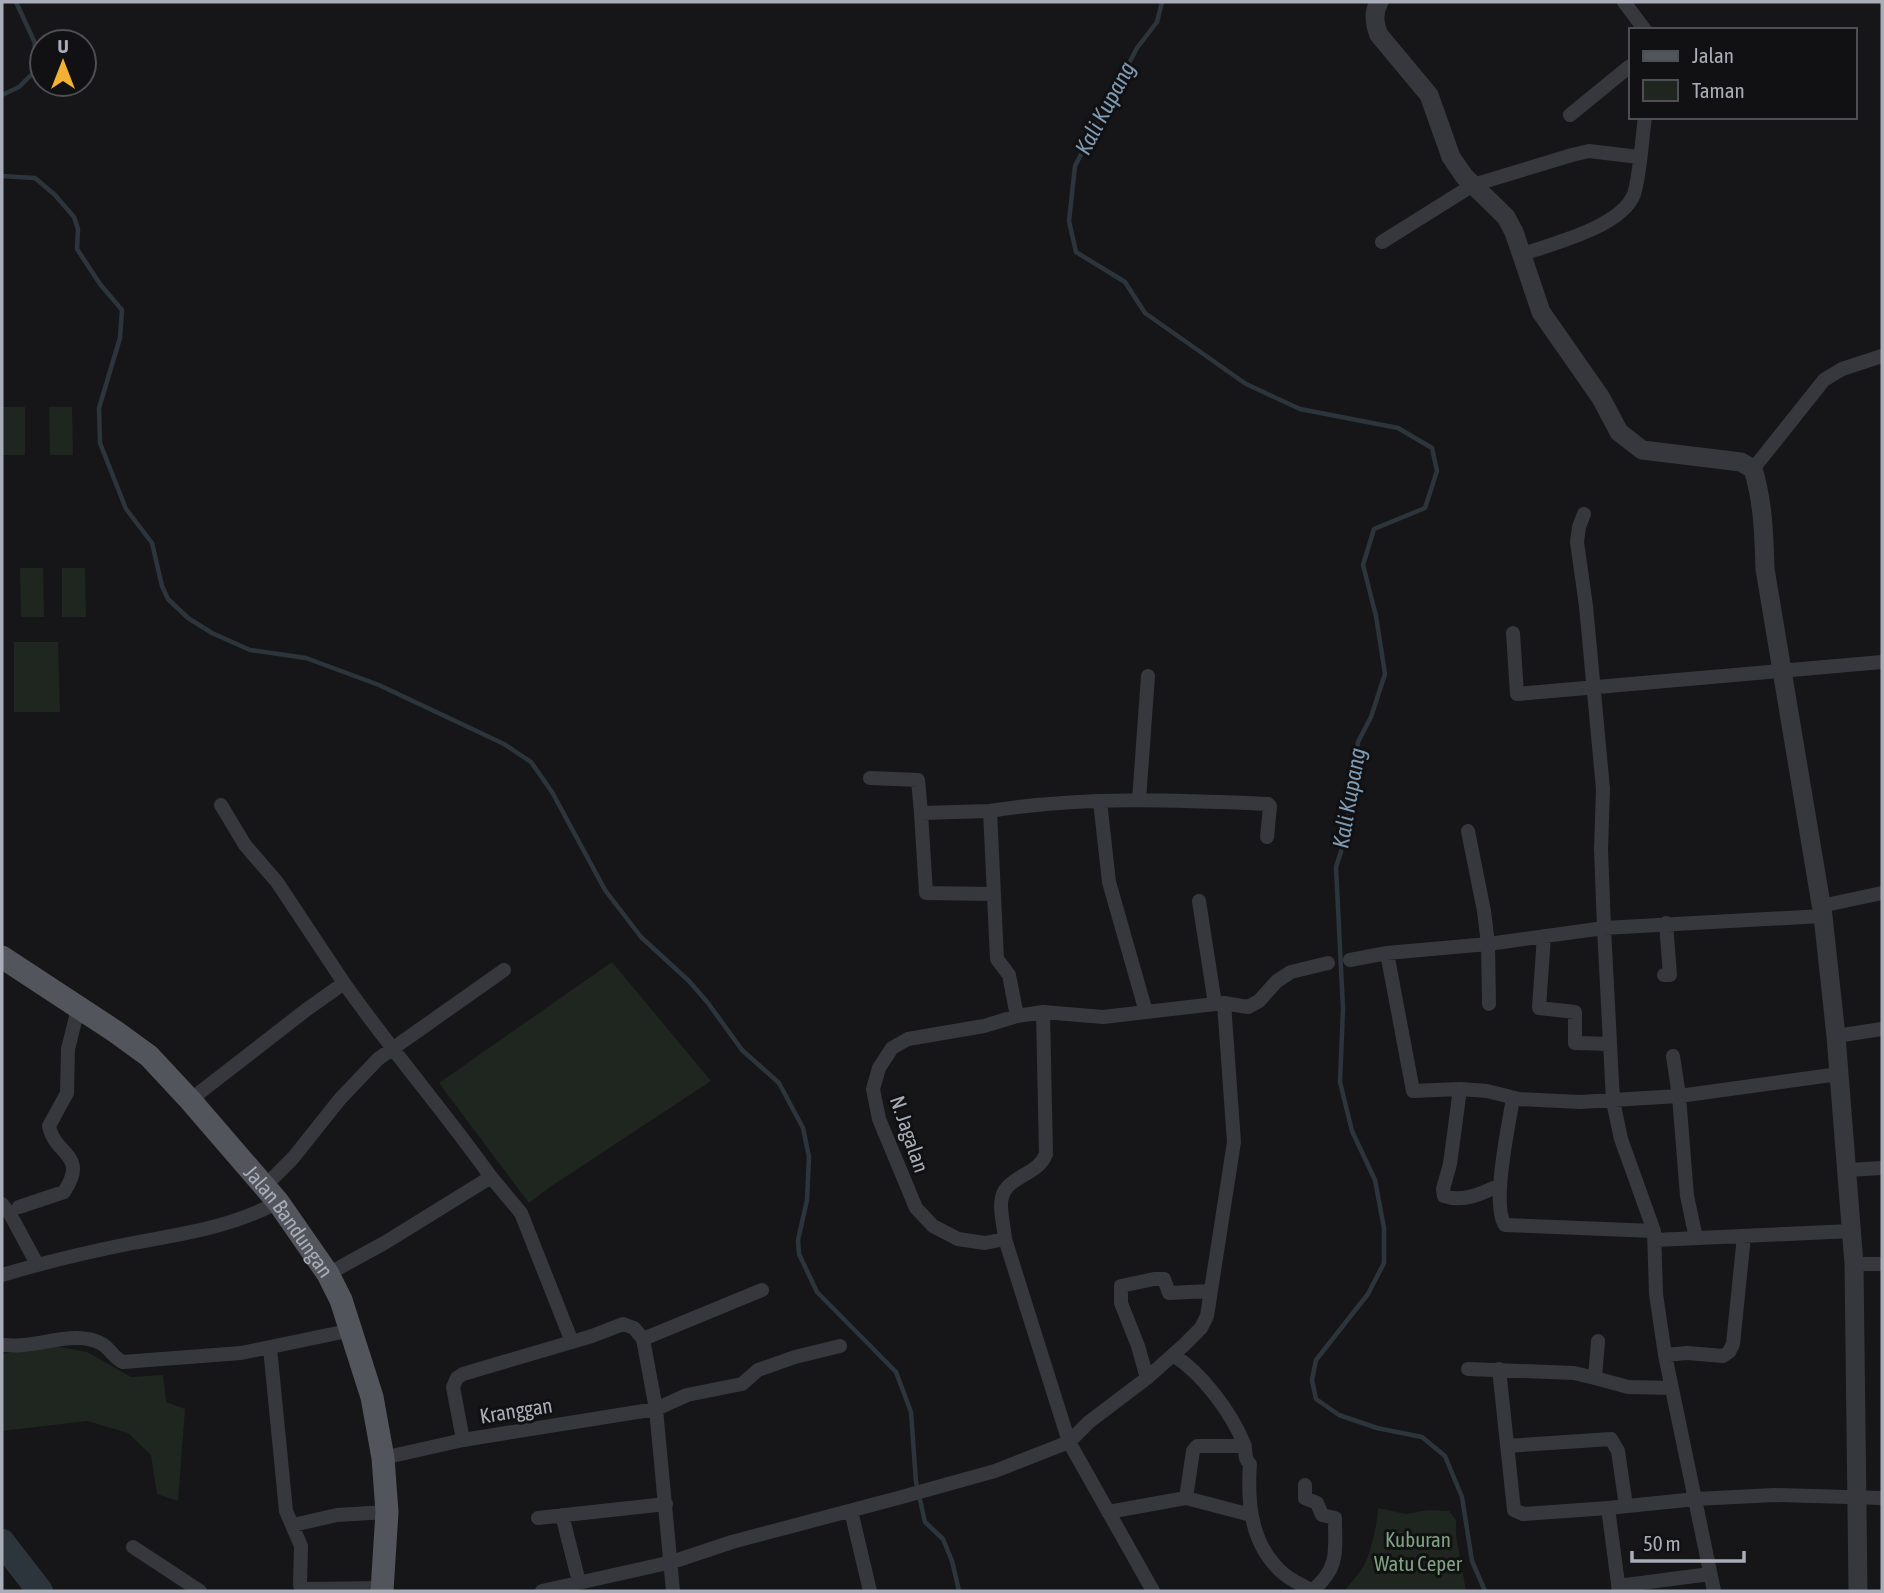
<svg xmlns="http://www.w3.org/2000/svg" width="1884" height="1593" viewBox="0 0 1884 1593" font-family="'Asap Condensed',sans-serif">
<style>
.green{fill:#1e261f}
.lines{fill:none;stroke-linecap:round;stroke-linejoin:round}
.stream{stroke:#2c353c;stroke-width:4.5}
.river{stroke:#2c353c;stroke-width:26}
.minor{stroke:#37383d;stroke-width:14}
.tertiary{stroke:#37383d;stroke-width:19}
.primary{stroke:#53555c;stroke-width:23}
.labels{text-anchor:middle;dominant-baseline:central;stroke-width:6;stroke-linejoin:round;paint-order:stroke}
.street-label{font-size:21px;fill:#a8adb8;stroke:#111113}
.park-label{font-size:21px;fill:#7fa381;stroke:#111113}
.water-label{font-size:23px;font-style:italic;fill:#7f9bb3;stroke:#111113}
</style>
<rect width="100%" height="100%" fill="#161618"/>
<path class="green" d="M 2,407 L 25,407 L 25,455 L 2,455 Z
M 49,407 L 72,407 L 73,455 L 50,455 Z
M 20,568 L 43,568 L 44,617 L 21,617 Z
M 62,568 L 85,568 L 86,617 L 62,617 Z
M 14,642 L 58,642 L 60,712 L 14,712 Z
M 612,962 L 711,1081 L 550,1187 L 529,1203 L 439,1083 Z
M 55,1346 L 87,1352 L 131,1377 L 163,1375 L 166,1402 L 185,1409 L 178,1501 L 157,1494 L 151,1455 L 128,1433 L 87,1421 L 2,1431 L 2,1354 Z
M 1378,1508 L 1406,1514 L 1428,1510 L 1449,1511 L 1456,1520 L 1456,1535 L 1466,1591 L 1345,1591 C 1350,1582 1357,1577 1362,1569 C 1370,1557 1378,1522 1378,1508 Z"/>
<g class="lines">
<path class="stream" d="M 1162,2 L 1157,22 L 1137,48 L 1075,166 L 1069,221 L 1076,252 L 1125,282 L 1145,313 L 1246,384 L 1300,409 L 1398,428 L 1432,448 L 1437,471 L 1425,508 L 1374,529 L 1363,565 L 1376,616 L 1385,674 L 1371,717 L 1358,742 L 1345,839 L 1336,867 L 1343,1009 L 1340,1082 L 1352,1131 L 1375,1180 L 1384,1228 L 1384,1263 L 1368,1294 L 1316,1360 L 1312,1380 L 1316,1399 L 1339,1415 L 1377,1428 L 1422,1437 L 1445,1456 L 1462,1497 L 1472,1561 L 1485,1591
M 2,95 L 19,87 L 33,73 L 35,43 L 16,2
M 2,176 L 35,178 L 55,195 L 74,217 L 78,229 L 77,249 L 100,284 L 122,310 L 120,338 L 99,408 L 100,443 L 126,509 L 152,543 L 162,586 L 168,599 L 188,618 L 212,633 L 250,650 L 306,658 L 379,685 L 504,744 L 531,762 L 552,792 L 605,890 L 641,937 L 689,981 L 708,1003 L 742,1050 L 779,1083 L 803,1128 L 809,1157 L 807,1200 L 798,1240 L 799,1254 L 817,1292 L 896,1372 L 911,1412 L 916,1482 L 925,1522 L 943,1539 L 952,1561 L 959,1591"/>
<path class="river" d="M 2,1542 L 40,1591"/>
<path class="minor" d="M 1624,2 L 1645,30
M 1570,115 L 1630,66
M 1382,242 L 1473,185 L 1572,155 L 1589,151 L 1639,157
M 1520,255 C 1551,244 1622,227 1634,194 C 1640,176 1642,138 1645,117
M 1753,469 L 1824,380 L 1842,369 L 1882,356
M 1584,514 L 1579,527 L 1577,542 L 1586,606 L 1603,789 L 1601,849 L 1604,928 L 1613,1101 L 1621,1139 L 1654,1231 L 1656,1294 L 1665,1355 L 1714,1591
M 1513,633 L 1517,694 L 1882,662
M 870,778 L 918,780 L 921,813
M 1139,800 L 1148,676
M 1100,801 L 1109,882 L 1146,1012
M 221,805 L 245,845 L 277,882 L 344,983
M 990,811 L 921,813 L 926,893 L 993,894
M 1468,831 L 1484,911 L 1488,944 L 1489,1004
M 1199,901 L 1215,1004
M 1821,906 L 1882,893
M 1544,936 L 1539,1008 L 1575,1012 L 1575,1043 L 1610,1044
M 1387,953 L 1413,1091 L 1460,1089 L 1487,1091 L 1519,1099 L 1580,1102 L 1679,1096 L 1839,1074
M 1350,960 L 1387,953 L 1488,944 L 1604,928 L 1823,916
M 1664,975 L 1670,975 L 1666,923
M 1043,1012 L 1046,1154 C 1037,1178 1001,1175 1001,1205 C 1001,1216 1004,1228 1005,1239 L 1069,1442 L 1153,1591
M 1017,1016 L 1009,975 L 997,959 L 990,811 C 1082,796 1175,800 1268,804 L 1270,806 L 1267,837
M 1836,1036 L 1882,1029
M 1673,1056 L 1679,1096 L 1687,1196 L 1696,1238
M 1460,1089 L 1450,1164 L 1443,1189 L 1444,1196 C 1463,1203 1483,1193 1500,1185
M 1513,1098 C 1509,1124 1491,1205 1505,1225 L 1654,1231
M 190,1100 L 306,1010 L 344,983 C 391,1050 444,1111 491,1177 L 386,1242 L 328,1274
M 1848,1170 L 1882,1168
M 491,1177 L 521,1213 L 572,1342
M 264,1187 L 293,1158 L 340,1099 L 378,1059 L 504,970
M 2,1204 L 10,1214 L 37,1264
M 19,1207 L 64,1192 C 89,1154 55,1156 49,1126 L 67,1093 L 68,1049 L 78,1009
M 1005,1239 L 985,1243 L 958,1239 L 933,1226 L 916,1208 L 879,1119 L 873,1089 L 879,1068 L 892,1048 L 908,1039 L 984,1026 L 1017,1016 L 1043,1012 L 1103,1017 L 1224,1003 L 1248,1007 L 1259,1001 L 1277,981 L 1291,972 L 1328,963
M 1655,1240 L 1852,1231
M 1854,1264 L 1882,1264
M 2,1275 C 45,1262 88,1252 133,1243 C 183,1234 232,1227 278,1202
M 2,1345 C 9,1345 17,1346 24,1345 C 48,1343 80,1331 102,1344 C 110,1348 113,1358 123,1362 L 241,1353 L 352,1330
M 270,1348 L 286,1511 L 301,1546 L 300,1585 L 303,1589 L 382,1588
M 1173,1355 C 1202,1373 1231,1412 1244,1444 C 1247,1452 1243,1458 1250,1464 C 1247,1504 1251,1546 1284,1574 C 1292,1581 1303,1585 1312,1591
M 1665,1355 L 1687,1353 L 1723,1356 L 1729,1352 L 1733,1344 L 1744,1236
M 1468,1369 L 1574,1373 L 1595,1378 L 1598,1341
M 1499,1369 L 1514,1510 L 1523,1514 L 1608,1508
M 1147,1378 L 1138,1346 L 1121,1303 L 1121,1286 L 1154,1279 L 1164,1279 L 1169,1293 L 1210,1291
M 1595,1378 L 1628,1387 L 1672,1388
M 463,1440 L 453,1387 L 457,1378 L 463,1374 L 592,1336 L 623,1324 L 634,1328 L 643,1339
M 1507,1446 L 1611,1439 L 1618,1451 L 1626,1506
M 383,1458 L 463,1440 L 656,1409 L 687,1395 L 742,1384 L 758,1370 L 795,1357 L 840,1346
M 1305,1485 L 1305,1498 L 1317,1503 L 1322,1515 L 1335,1518 C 1335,1552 1340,1567 1312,1591
M 1186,1498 L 1193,1451 L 1197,1446 L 1245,1446
M 851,1511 L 870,1591
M 1108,1512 L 1186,1498 L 1251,1515
M 562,1515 L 579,1582
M 538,1518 L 666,1504
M 293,1525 L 337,1515 L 387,1512
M 133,1547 L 200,1591
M 1618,1586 L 1710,1574
M 542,1591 L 672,1562 L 732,1542 L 898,1498 L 995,1471 L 1069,1442 L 1089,1422 L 1147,1378 L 1184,1345 L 1201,1328 L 1207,1316 L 1234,1142 L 1224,1003
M 673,1591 L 656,1409 L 643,1339 L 762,1290
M 1619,1591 L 1608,1508 L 1696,1499 L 1774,1495 L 1882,1498"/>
<path class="tertiary" d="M 1379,2 C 1373,13 1374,23 1379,35 L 1429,95 L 1451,157 L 1464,176 L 1506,217 L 1514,232 L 1541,312 L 1601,398 L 1619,432 L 1642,450 L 1741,462 L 1753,469 C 1763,501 1764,535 1765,569 L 1823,916 L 1836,1036 L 1854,1264 L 1858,1591"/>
<path class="primary" id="s1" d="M 2,957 L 116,1032 L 149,1056 L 190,1100 L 278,1202 L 328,1274 L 341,1300 L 372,1397 L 383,1458 L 387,1512 L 382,1591"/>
</g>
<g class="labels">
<g class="street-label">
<text transform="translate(910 1134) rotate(71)">N. Jagalan</text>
<text stroke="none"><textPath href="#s1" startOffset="394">Jalan Bandungan</textPath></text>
<text transform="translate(516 1410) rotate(-9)">Kranggan</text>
</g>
<g class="park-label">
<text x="1418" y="1539">Kuburan<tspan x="1418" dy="24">Watu Ceper</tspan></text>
</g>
<g class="water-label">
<text transform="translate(1105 108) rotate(-62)">Kali Kupang</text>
<text transform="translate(1349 798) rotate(-80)">Kali Kupang</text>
</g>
</g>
<rect width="1884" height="1593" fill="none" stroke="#a8adb8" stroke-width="7"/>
<rect x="1629" y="28" width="228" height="91" fill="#111113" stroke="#4d4f55" stroke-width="2"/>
<rect x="1643" y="51" width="35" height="10" fill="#53555c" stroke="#4d4f55" stroke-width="2"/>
<text x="1692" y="63" font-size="21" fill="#a8adb8">Jalan</text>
<rect x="1643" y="80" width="35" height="21" fill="#1e261f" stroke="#4d4f55" stroke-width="2"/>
<text x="1692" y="98" font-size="21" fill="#a8adb8">Taman</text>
<g transform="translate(63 63)"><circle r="33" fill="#111113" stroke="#4d4f55" stroke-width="2"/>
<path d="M0-5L12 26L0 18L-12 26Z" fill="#f2b134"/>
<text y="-10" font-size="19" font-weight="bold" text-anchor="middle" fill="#a8adb8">U</text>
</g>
<path d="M1632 1551v10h112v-10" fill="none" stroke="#a8adb8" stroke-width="3.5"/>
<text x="1643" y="1551" font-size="21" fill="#a8adb8" stroke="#111113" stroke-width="5" paint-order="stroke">50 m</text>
</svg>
